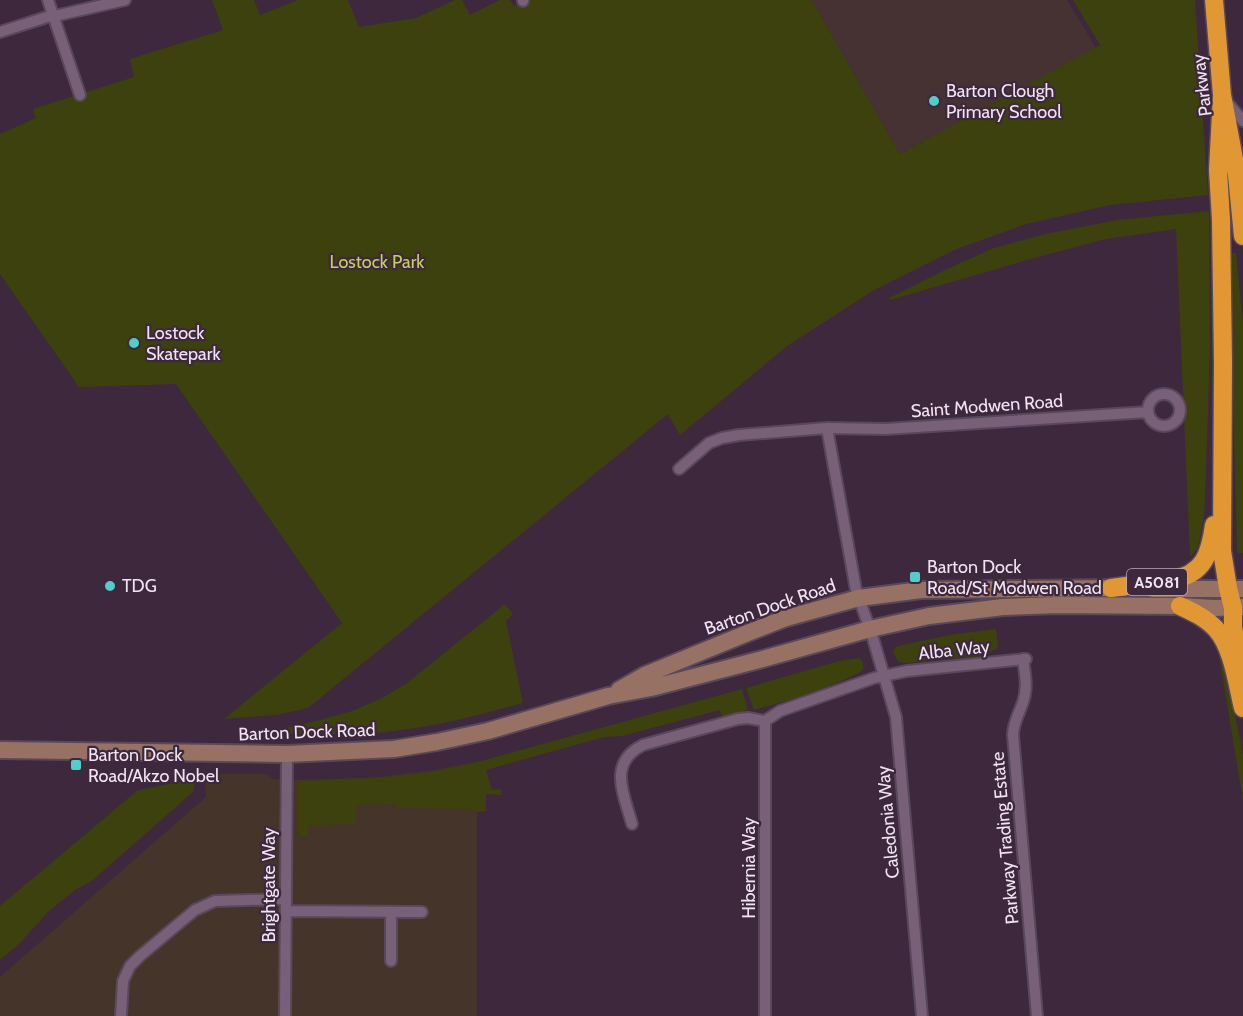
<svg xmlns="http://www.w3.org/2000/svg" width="1243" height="1016" viewBox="0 0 1243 1016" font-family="Cabin,sans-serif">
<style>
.commercial{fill:#453429}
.education{fill:#473233}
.green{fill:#3d410e}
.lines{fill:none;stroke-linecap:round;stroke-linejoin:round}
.street-casing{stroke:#59475a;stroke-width:14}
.secondary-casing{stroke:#59475a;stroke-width:20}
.highway-casing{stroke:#59475a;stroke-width:21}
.street{stroke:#776078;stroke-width:10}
.secondary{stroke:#977164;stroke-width:16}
.highway{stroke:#e19834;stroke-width:18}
.poi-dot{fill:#53cdc9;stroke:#3d283e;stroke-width:2}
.labels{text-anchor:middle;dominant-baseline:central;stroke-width:4.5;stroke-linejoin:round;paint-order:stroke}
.shield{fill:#3d283e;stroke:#bbabbb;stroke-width:1.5}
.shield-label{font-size:16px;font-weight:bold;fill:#f1e3f1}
.street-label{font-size:18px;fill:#f1e3f1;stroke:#3d283e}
.poi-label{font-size:18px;fill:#f1e3f1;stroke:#3d283e;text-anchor:start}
.park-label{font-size:18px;fill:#c5d05f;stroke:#3d283e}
</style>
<rect width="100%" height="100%" fill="#3d283e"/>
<path class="commercial" d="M 474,762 L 477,775 L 477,1016 L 0,1016 L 0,977 L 206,797 L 205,783 L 206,779 L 209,775 L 212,774 L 266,774 L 274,779 L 299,780 L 379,777 L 436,770 Z"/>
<path class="education" d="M 812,0 L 1067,0 L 1096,48 L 900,154 Z"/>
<path class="green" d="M 212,0 L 254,0 L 260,15 L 298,0 L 348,0 L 359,27 L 416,18 L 455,0 L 462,0 L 470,15 L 500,0 L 510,0 L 514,6 L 526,0 L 812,0 L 900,154 L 1100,45 L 1073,0 L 1195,0 L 1208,195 L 1110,205 L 1026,224 L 954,250 L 874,290 L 787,346 L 680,435 L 668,414 L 308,708 L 277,715 L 224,719 L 342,623 L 176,384 L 79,387 L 0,274 L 0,134 L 36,118 L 33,109 L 134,77 L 130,59 L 223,30 Z
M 1209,211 L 1210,348 L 1206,471 L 1204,516 L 1201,534 L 1197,549 L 1190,557 L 1176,229 L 1106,239 L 1027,260 L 890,300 L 889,298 L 947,269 L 994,248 L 1045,234 L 1117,220 Z
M 1229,253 L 1236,253 L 1243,325 L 1243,553 L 1239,553 L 1237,551 Z
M 505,604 L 513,614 L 506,621 L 523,703 C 483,714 443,725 401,730 C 362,736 321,734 282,734 L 281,729 L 320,720 L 352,711 L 382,698 L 407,683 Z
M 996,629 L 998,648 L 983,656 L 904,663 L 898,661 L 893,651 L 896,647 L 902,645 L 955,634 Z
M 1221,653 L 1227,675 L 1243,754 L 1243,801 L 1219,655 Z
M 859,658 C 863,661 864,664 863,669 L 859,673 L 815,693 L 754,710 L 746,688 L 839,661 Z
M 742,689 L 748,710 L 723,718 L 720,710 L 622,736 L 604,737 L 486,770 L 492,790 L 501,789 L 502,795 L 486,794 L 486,811 L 476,812 L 470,809 L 396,808 L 395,804 L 356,805 L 356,824 L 308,826 L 308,838 L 301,837 L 298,833 L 298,785 L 302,781 L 378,778 L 426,773 L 463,766 Z
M 195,779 L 193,792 L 93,880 L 75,890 L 48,912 L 20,943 L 0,960 L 0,906 L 138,790 Z"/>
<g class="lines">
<defs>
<path id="street" d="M 48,0 L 80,95
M 523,0 L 523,1
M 0,32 L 47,17 L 59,15 L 125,0
M 1226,101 L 1243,121
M1148 410a16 16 0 1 1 32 0a16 16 0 1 1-32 0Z
M 827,428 L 856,590 L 872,635 L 896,717 L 922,1016
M 679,469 L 709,443 L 722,438 L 739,435 L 827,428 L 886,429 L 1148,412
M 1023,659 C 1025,674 1028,688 1023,702 C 1019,714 1013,723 1013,735 L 1037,1016
M 765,721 L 765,1016
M 632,824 C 624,794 607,763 643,745 L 738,719 L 748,718 L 765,721 L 780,711 L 874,678 L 907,671 L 1026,659
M 286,911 L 422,912
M 391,961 L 391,912
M 121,1016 L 123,981 L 130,966 L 140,956 L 195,910 L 215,901 L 286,899
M 285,1016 L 287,754"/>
<path id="secondary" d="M 1153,589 L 1243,589
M 619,690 L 645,675 L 750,632 L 786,618 L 859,598 L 921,590 L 1124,588
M 0,750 L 287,754 L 394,749 L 437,742 L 488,731 L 608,696 L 651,688 L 759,660 L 870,629 L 929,616 L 1003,607 L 1058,605 L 1180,606 L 1214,608 L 1243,607"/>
<path id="highway" d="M 1214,0 L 1222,95 L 1237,175 L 1243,236
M 1222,95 L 1218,170 L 1221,220 L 1223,362 L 1222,551 L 1228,588 L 1233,608 L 1233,627 L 1243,684
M 1111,588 L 1172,580 C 1204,574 1210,554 1214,525
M 1180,606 C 1193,612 1206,618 1216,629 C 1233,648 1237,684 1243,708"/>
</defs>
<use href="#street" class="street-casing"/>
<use href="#secondary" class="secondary-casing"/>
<use href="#highway" class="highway-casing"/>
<use href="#street" class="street"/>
<use href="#secondary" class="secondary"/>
<use href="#highway" class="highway"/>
</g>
<g class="poi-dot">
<circle cx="934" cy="101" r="6"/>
<circle cx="134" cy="343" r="6"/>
<rect x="909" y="571" width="12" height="12" rx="3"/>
<circle cx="110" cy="586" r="6"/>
<rect x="70" y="759" width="12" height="12" rx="3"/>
</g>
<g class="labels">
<rect class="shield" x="1127" y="569" width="60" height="26" rx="4.5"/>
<g class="shield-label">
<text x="1157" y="582">A5081</text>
</g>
<g class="street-label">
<text transform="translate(1202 85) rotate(-97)">Parkway</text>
<text transform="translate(987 406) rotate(-4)">Saint Modwen Road</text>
<text transform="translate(770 607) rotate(-19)">Barton Dock Road</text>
<text transform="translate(954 650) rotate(-6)">Alba Way</text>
<text transform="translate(307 732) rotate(-2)">Barton Dock Road</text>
<text transform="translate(888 822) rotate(-95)">Caledonia Way</text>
<text transform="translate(1005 838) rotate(-95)">Parkway Trading Estate</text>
<text transform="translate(749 868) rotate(-90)">Hibernia Way</text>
<text transform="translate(269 885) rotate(-90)">Brightgate Way</text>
</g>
<g class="poi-label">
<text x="946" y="91">Barton Clough<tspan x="946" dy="21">Primary School</tspan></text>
<text x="146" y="333">Lostock<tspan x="146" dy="21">Skatepark</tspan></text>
<text x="927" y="567">Barton Dock<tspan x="927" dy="21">Road/St Modwen Road</tspan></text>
<text x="122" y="586">TDG</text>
<text x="88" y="755">Barton Dock<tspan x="88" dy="21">Road/Akzo Nobel</tspan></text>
</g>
<g class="park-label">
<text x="377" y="262">Lostock Park</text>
</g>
</g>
</svg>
